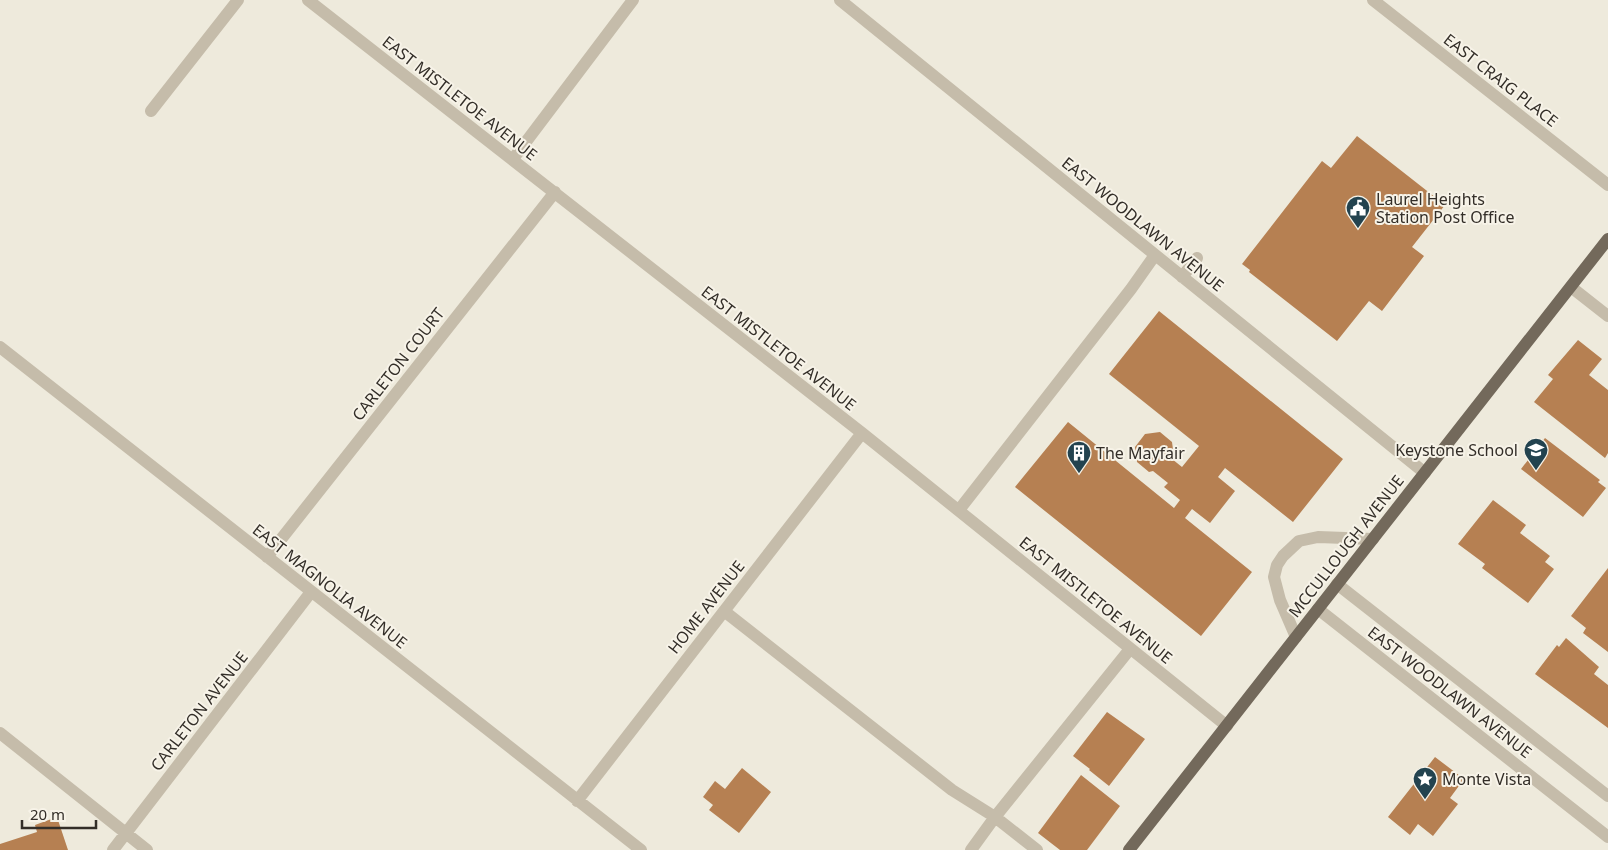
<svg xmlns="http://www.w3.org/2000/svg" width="1608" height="850" viewBox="0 0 1608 850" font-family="'Noto Sans',sans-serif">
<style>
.building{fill:#b68052}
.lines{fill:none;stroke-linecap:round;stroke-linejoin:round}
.minor{stroke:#c5bcaa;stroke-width:12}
.major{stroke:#73695b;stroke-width:12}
.labels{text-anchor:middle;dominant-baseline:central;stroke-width:4;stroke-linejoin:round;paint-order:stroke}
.street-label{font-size:16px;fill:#332e28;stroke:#f7f3e8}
.poi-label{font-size:16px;fill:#332e28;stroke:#f7f3e8;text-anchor:start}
</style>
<rect width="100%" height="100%" fill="#eeeadc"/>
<path class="building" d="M 1357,136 L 1445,205 L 1412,247 L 1424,256 L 1382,311 L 1369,301 L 1337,341 L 1249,272 L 1250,270 L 1242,264 L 1322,161 L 1331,168 Z
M 1159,311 L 1343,459 L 1293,522 L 1225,468 L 1218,477 L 1235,491 L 1210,523 L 1192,509 L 1185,518 L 1252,572 L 1201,636 L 1015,487 L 1068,422 L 1174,508 L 1180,500 L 1164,487 L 1168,483 L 1153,471 L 1149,472 L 1137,462 L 1135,447 L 1145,434 L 1160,432 L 1172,442 L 1174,457 L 1172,459 L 1182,467 L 1199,446 L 1109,374 Z
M 1578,340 L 1602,359 L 1589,375 L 1608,390 L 1608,453 L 1605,458 L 1534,402 L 1553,379 L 1548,375 Z
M 1545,438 L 1600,480 L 1598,482 L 1606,488 L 1583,517 L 1521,469 Z
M 1493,500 L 1526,525 L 1520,533 L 1550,556 L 1545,562 L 1554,569 L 1528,603 L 1482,568 L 1485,564 L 1458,544 Z
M 1608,568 L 1608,652 L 1583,633 L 1586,628 L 1571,616 Z
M 1566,638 L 1599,667 L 1594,674 L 1608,685 L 1608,728 L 1535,674 L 1557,645 L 1559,647 Z
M 1107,712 L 1145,739 L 1109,786 L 1089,770 L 1090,769 L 1073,756 Z
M 1435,757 L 1464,779 L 1450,798 L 1458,804 L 1433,836 L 1418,824 L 1410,835 L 1388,817 Z
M 742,768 L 771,792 L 739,833 L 709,810 L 713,805 L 703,797 L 715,781 L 725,789 Z
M 1081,775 L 1120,806 L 1087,850 L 1060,850 L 1038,833 Z
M 57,817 L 68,850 L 0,850 L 0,844 L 37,832 L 35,825 Z"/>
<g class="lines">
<path class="minor" d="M 308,0 L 862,433 L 1227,726
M 840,0 L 1425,473
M 1373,0 L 1608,185
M 151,111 L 238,0
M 513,159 L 633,0
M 1182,277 L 1197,258
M 1571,287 L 1608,316
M 0,347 L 641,850
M 959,510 L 1131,289 L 1155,255
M 267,557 L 555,192
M 1337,584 L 1608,796
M 1318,609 L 1608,837
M 724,611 L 952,790 L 995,817 L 971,850
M 1296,637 L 1280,600 L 1274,577 L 1277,565 L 1283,556 L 1299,541 L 1318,537 L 1373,539
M 0,733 L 147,850
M 577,801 L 862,433
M 113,850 L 311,592
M 1037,850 L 995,817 L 1130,649"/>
<path class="major" d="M 1129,850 L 1608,239"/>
</g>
<defs>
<symbol id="civic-pin" viewBox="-11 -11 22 30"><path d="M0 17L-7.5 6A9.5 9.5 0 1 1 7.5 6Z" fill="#23434f" stroke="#f7f3e8"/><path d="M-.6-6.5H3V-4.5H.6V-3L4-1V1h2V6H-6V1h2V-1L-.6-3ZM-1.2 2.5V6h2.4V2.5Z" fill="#fff"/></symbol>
<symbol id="school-pin" viewBox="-11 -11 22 30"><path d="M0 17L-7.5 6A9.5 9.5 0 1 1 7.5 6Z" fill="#23434f" stroke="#f7f3e8"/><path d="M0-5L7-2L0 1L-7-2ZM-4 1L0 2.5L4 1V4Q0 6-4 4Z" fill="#fff"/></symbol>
<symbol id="building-pin" viewBox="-11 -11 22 30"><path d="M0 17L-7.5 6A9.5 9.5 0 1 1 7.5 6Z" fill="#23434f" stroke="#f7f3e8"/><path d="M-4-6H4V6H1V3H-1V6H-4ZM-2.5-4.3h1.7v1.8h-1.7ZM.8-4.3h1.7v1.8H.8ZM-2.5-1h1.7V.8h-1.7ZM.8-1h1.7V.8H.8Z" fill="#fff"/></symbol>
<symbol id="sight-pin" viewBox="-11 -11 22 30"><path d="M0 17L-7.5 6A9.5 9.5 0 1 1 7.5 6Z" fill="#23434f" stroke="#f7f3e8"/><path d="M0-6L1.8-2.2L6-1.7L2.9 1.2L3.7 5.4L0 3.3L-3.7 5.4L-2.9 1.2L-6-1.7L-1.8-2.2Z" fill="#fff"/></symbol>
</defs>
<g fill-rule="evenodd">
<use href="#civic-pin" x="1344" y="194" width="28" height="38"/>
<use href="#school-pin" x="1522" y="436" width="28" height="38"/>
<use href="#building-pin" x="1065" y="439" width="28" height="38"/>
<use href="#sight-pin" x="1411" y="765" width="28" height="38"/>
</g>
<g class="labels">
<g class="street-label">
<text transform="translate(1501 80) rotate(38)">EAST CRAIG PLACE</text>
<text transform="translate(460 98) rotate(38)">EAST MISTLETOE AVENUE</text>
<text transform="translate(1143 224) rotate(39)">EAST WOODLAWN AVENUE</text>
<text transform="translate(779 348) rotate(38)">EAST MISTLETOE AVENUE</text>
<text transform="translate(398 364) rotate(-52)">CARLETON COURT</text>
<text transform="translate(1346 546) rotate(-52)">MCCULLOUGH AVENUE</text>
<text transform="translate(330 586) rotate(38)">EAST MAGNOLIA AVENUE</text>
<text transform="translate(1096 600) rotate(39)">EAST MISTLETOE AVENUE</text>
<text transform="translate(706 607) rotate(-52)">HOME AVENUE</text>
<text transform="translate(1450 692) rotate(38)">EAST WOODLAWN AVENUE</text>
<text transform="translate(199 711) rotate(-52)">CARLETON AVENUE</text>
</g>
<g class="poi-label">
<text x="1376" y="199">Laurel Heights<tspan x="1376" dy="18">Station Post Office</tspan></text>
<text x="1518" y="450" text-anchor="end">Keystone School</text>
<text x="1096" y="453">The Mayfair</text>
<text x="1442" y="779">Monte Vista</text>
</g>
</g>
<path d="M22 820v8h74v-8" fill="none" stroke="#332e28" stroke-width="2.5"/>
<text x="30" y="820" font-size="15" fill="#332e28" stroke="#f7f3e8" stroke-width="4" paint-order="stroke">20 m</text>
</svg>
